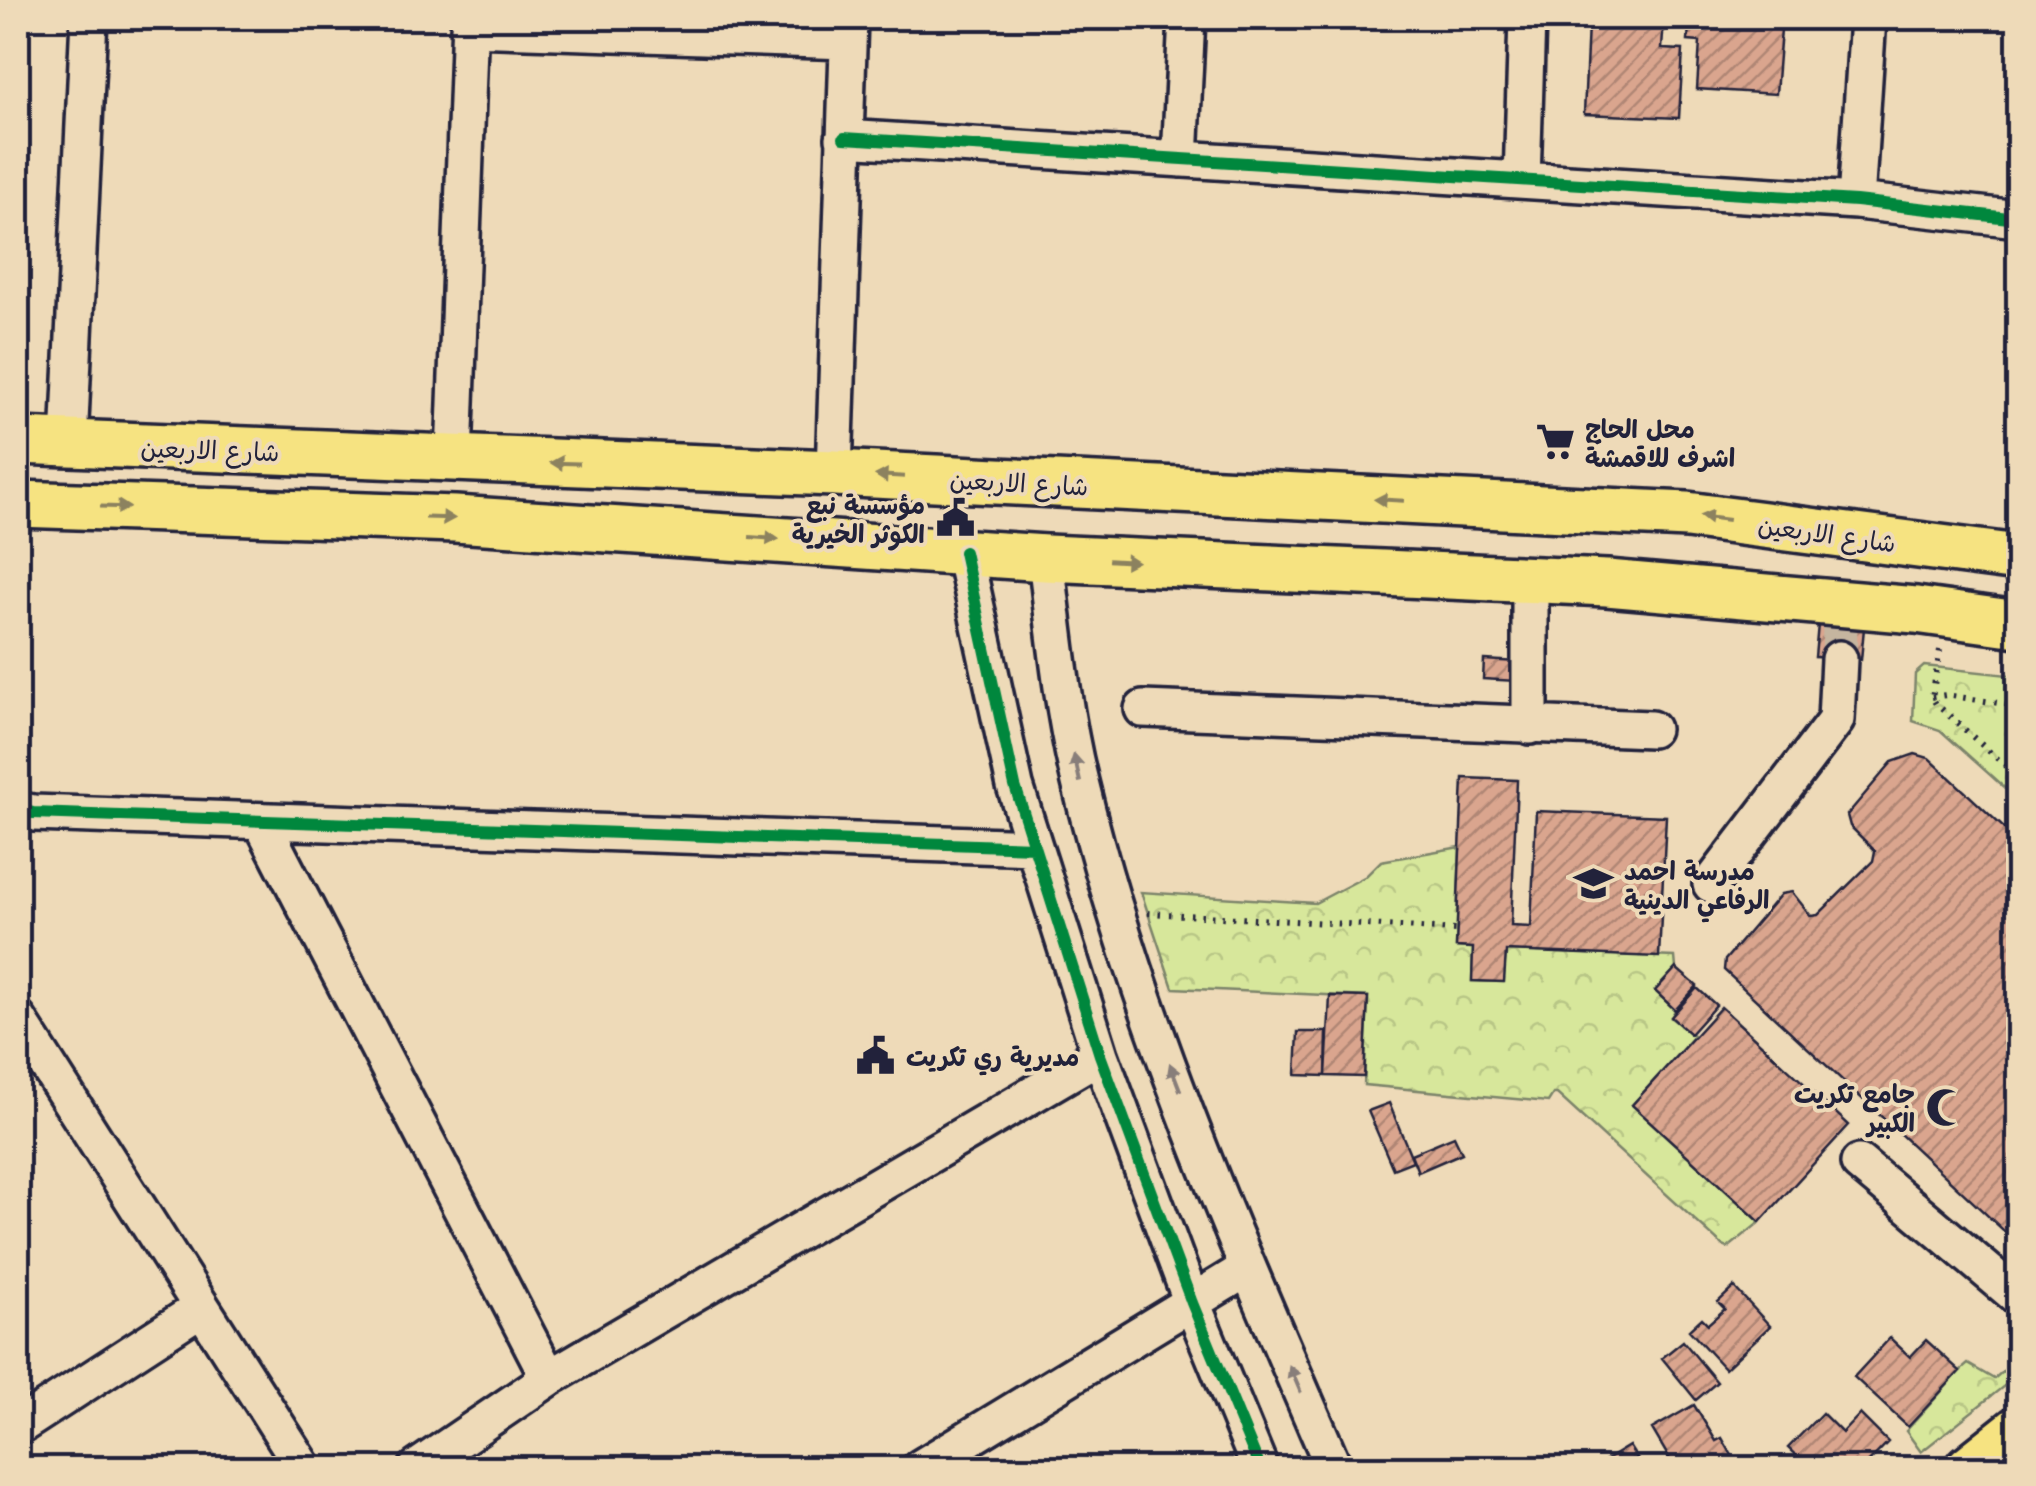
<svg xmlns="http://www.w3.org/2000/svg" width="2036" height="1486" viewBox="0 0 2036 1486" font-family="'Playpen Sans','Playpen Sans Arabic',sans-serif">
<style>
.forest{fill:url(#forest-crowns);stroke:#7c846b;stroke-width:2.5}
.building{fill:url(#building-hatch);stroke:#22223b;stroke-width:2.5}
.lines{fill:none;stroke-linecap:round;stroke-linejoin:round}
.minor-tunnel{stroke:#c5b59f;stroke-width:35;stroke-dasharray:35 18;stroke-linecap:butt}
.minor-casing{stroke:#22223b;stroke-width:42}
.major-casing{stroke:#22223b;stroke-width:52}
.path{stroke:#22223b;stroke-width:6;stroke-dasharray:2.5 8;stroke-linecap:butt}
.minor{stroke:#eedab8;stroke-width:35}
.major{stroke:#f6e381;stroke-width:45}
.cycleway-casing{stroke:#eedab8;stroke-width:19}
.cycleway{stroke:#00873e;stroke-width:12}
.oneway{fill:#8c825e}
.oneway2{fill:#887e7a}
.labels{text-anchor:middle;dominant-baseline:central;stroke-width:8;stroke-linejoin:round;paint-order:stroke}
.poi-label{font-size:25px;font-weight:bold;fill:#22223b;stroke:#eedab8;text-anchor:start}
.street-label{font-size:25px;fill:#22223b;stroke:#eedab8}
</style>
<defs>
<pattern id="forest-crowns" width="20" height="18" patternUnits="userSpaceOnUse" patternTransform="scale(2.5)"><rect width="20" height="18" fill="#d7e79b"/><path d="M2 6a3 3 0 1 1 6 0M12 15a3 3 0 1 1 6 0" fill="none" stroke="#b8c686"/></pattern>
<pattern id="building-hatch" width="6" height="6" patternUnits="userSpaceOnUse" patternTransform="scale(2.5)"><rect width="6" height="6" fill="#daa58e"/><path d="M-1 1l2-2M0 6l6-6M5 7l2-2" fill="none" stroke="#b08675"/></pattern>
</defs>
<rect width="100%" height="100%" fill="#eedab8"/>
<filter id="ink" filterUnits="userSpaceOnUse"><feTurbulence type="fractalNoise" baseFrequency=".01" numOctaves="2"/><feDisplacementMap in="SourceGraphic" scale="20" xChannelSelector="R" yChannelSelector="G"/><feConvolveMatrix kernelMatrix="1 2 1 2 8 2 1 2 1" color-interpolation-filters="sRGB"/></filter>
<g filter="url(#ink)">
<path class="forest" d="M 1924,666 L 2018,676 L 2018,800 L 1940,730 L 1913,721 L 1915,674 Z
M 1460,847 L 1456,947 L 1473,948 L 1472,981 L 1503,982 L 1506,951 L 1675,957 L 1676,968 L 1655,991 L 1675,1010 L 1671,1018 L 1694,1036 L 1632,1105 L 1760,1222 L 1728,1248 L 1723,1246 L 1557,1094 L 1553,1094 L 1548,1102 L 1364,1085 L 1368,997 L 1173,988 L 1141,892 L 1315,903 L 1366,876 L 1381,861 Z
M 2018,1358 L 2018,1375 L 1921,1452 L 1906,1431 L 1960,1371 L 1968,1364 L 1994,1379 Z"/>
<path class="building" d="M 1620,18 L 1664,18 L 1662,49 L 1683,50 L 1679,118 L 1584,114 L 1588,24 L 1620,26 Z
M 1689,23 L 1781,29 L 1776,94 L 1697,89 L 1700,42 L 1688,41 Z
M 1818,624 L 1864,628 L 1861,660 L 1815,657 Z
M 1484,660 L 1518,662 L 1516,681 L 1483,679 Z
M 1915,754 L 1929,758 L 2018,841 L 2018,1244 L 1724,970 L 1725,960 L 1781,894 L 1792,892 L 1811,916 L 1818,915 L 1873,861 L 1875,851 L 1850,826 L 1847,815 L 1892,762 Z
M 1463,778 L 1517,780 L 1511,926 L 1531,927 L 1536,811 L 1666,816 L 1659,957 L 1506,951 L 1504,982 L 1472,981 L 1473,948 L 1456,947 Z
M 1676,968 L 1697,986 L 1675,1010 L 1655,991 Z
M 1697,988 L 1716,1005 L 1690,1034 L 1671,1017 Z
M 1330,996 L 1368,997 L 1364,1077 L 1326,1076 Z
M 1721,1007 L 1849,1125 L 1760,1222 L 1632,1105 Z
M 1298,1032 L 1327,1032 L 1326,1076 L 1296,1075 Z
M 1389,1103 L 1413,1161 L 1393,1169 L 1368,1111 Z
M 1454,1136 L 1462,1153 L 1418,1172 L 1411,1154 Z
M 1734,1287 L 1770,1326 L 1725,1369 L 1689,1330 L 1702,1318 L 1708,1324 L 1725,1309 L 1718,1302 Z
M 1890,1338 L 1910,1357 L 1926,1340 L 1960,1371 L 1908,1427 L 1854,1377 Z
M 1683,1341 L 1717,1382 L 1696,1400 L 1662,1358 Z
M 1694,1405 L 1716,1441 L 1722,1438 L 1734,1459 L 1719,1468 L 1675,1468 L 1652,1429 Z
M 1822,1413 L 1842,1433 L 1860,1414 L 1888,1442 L 1863,1468 L 1809,1468 L 1788,1448 Z
M 1629,1446 L 1643,1468 L 1593,1468 Z"/>
<g class="lines">
<path class="minor-tunnel" d="M 1839,659 L 1840,626"/>
<defs>
<path id="minor" d="M 469,28 L 848,41
M 844,138 L 1856,201 L 2018,219
M 1180,159 L 1187,18
M 1522,180 L 1527,18
M 1856,201 L 1868,18
M 69,443 L 89,18
M 454,458 L 470,18
M 834,473 L 849,18
M 964,552 L 1015,786 L 1100,1055 L 1192,1303 L 1260,1468
M 1046,558 C 1055,633 1062,708 1080,782 C 1136,1016 1239,1248 1334,1468
M 1530,581 L 1530,726
M 1143,709 L 1651,729
M 18,810 L 33,813 L 1034,847
M 261,821 L 549,1378
M 1711,884 L 1836,720 L 1839,659
M 18,1019 L 304,1468
M 1859,1163 L 2018,1297
M 18,1427 L 201,1308
M 417,1468 L 549,1378 L 1100,1055
M 920,1468 L 1248,1268"/>
<path id="major" d="M 18,441 L 834,473 L 1687,515 L 2018,558
M 18,504 L 455,519 L 1046,558 L 1607,583 L 1916,610 L 2018,624
M 1969,1468 L 2018,1429"/>
</defs>
<use href="#minor" class="minor-casing"/>
<use href="#major" class="major-casing"/>
<path class="path" d="M 1940,650 L 1932,697 L 1936,704 L 2018,777
M 1932,697 L 1946,695 L 2018,706
M 1148,913 L 1456,930"/>
<use href="#minor" class="minor"/>
<use href="#major" class="major"/>
<defs>
<path id="cycleway" d="M 844,138 L 1856,201 L 2018,219
M 964,552 L 1015,786 L 1100,1055 L 1192,1303 L 1260,1468
M 18,810 L 33,813 L 1034,847"/>
</defs>
<use href="#cycleway" class="cycleway-casing"/>
<use href="#cycleway" class="cycleway"/>
</g>
<defs><path id="oneway-solid" d="M-6-.8H1V-3.2L6.5 0L1 3.2V.8H-6Z" transform="scale(2.5)"/></defs>
<g class="oneway">
<use href="#oneway-solid" transform="translate(565 463) rotate(-178)"/>
<use href="#oneway-solid" transform="translate(890 476) rotate(-177)"/>
<use href="#oneway-solid" transform="translate(1389 500) rotate(-177)"/>
<use href="#oneway-solid" transform="translate(115 507) rotate(2)"/>
<use href="#oneway-solid" transform="translate(440 518) rotate(2)"/>
<use href="#oneway-solid" transform="translate(1714 518) rotate(-172)"/>
<use href="#oneway-solid" transform="translate(764 538) rotate(4)"/>
<use href="#oneway-solid" transform="translate(1123 561) rotate(3)"/>
</g>
<g class="oneway2">
<use href="#oneway-solid" transform="translate(1077 768) rotate(-102)"/>
<use href="#oneway-solid" transform="translate(1175 1077) rotate(-111)"/>
<use href="#oneway-solid" transform="translate(1295 1379) rotate(-113)"/>
</g>
</g>
<defs>
<symbol id="supermarket-bare" viewBox="-9 -9 18 18"><path d="M-6-5.5h2.5l.6 2H6L4.5 2H-2.5L-4.4-4H-6ZM-1.5 3.2a1.3 1.3 0 1 0 .1 0ZM3 3.2a1.3 1.3 0 1 0 .1 0Z" fill="#22223b" stroke="#eedab8" stroke-width="2.5" paint-order="stroke"/></symbol>
<symbol id="civic-bare" viewBox="-9 -9 18 18"><path d="M-.6-6.5H3V-4.5H.6V-3L4-1V1h2V6H-6V1h2V-1L-.6-3ZM-1.2 2.5V6h2.4V2.5Z" fill="#22223b" stroke="#eedab8" stroke-width="2.5" paint-order="stroke"/></symbol>
<symbol id="school-bare" viewBox="-9 -9 18 18"><path d="M0-5L7-2L0 1L-7-2ZM-4 1L0 2.5L4 1V4Q0 6-4 4Z" fill="#22223b" stroke="#eedab8" stroke-width="2.5" paint-order="stroke"/></symbol>
<symbol id="mosque-bare" viewBox="-9 -9 18 18"><path d="M3.5-4.9A6 6 0 1 0 3.5 4.9A5 5 0 1 1 3.5-4.9Z" fill="#22223b" stroke="#eedab8" stroke-width="2.5" paint-order="stroke"/></symbol>
</defs>
<g fill-rule="evenodd">
<use href="#supermarket-bare" x="1528" y="414" width="55" height="55"/>
<use href="#civic-bare" x="928" y="490" width="55" height="55"/>
<use href="#school-bare" x="1566" y="856" width="55" height="55"/>
<use href="#civic-bare" x="848" y="1028" width="55" height="55"/>
<use href="#mosque-bare" x="1918" y="1080" width="55" height="55"/>
</g>
<g class="labels">
<g class="poi-label">
<text x="1585" y="428">محل الحاج<tspan x="1585" dy="29">اشرف للاقمشة</tspan></text>
<text x="925" y="504" text-anchor="end">مؤسسة نبع<tspan x="925" dy="29">الكوثر الخيرية</tspan></text>
<text x="1624" y="870">مدرسة احمد<tspan x="1624" dy="29">الرفاعي الدينية</tspan></text>
<text x="906" y="1056">مديرية ري تكريت</text>
<text x="1915" y="1093" text-anchor="end">جامع تكريت<tspan x="1915" dy="29">الكبير</tspan></text>
</g>
<g class="street-label">
<text transform="translate(210 449) rotate(2)">شارع الاربعين</text>
<text transform="translate(1019 482) rotate(3)">شارع الاربعين</text>
<text transform="translate(1827 533) rotate(8)">شارع الاربعين</text>
</g>
</g>
<rect width="2036" height="1486" fill="none" stroke="#eedab8" stroke-width="60"/>
<rect x="30" y="30" width="1976" height="1426" fill="none" stroke="#22223b" stroke-width="4" filter="url(#ink)"/>
</svg>
